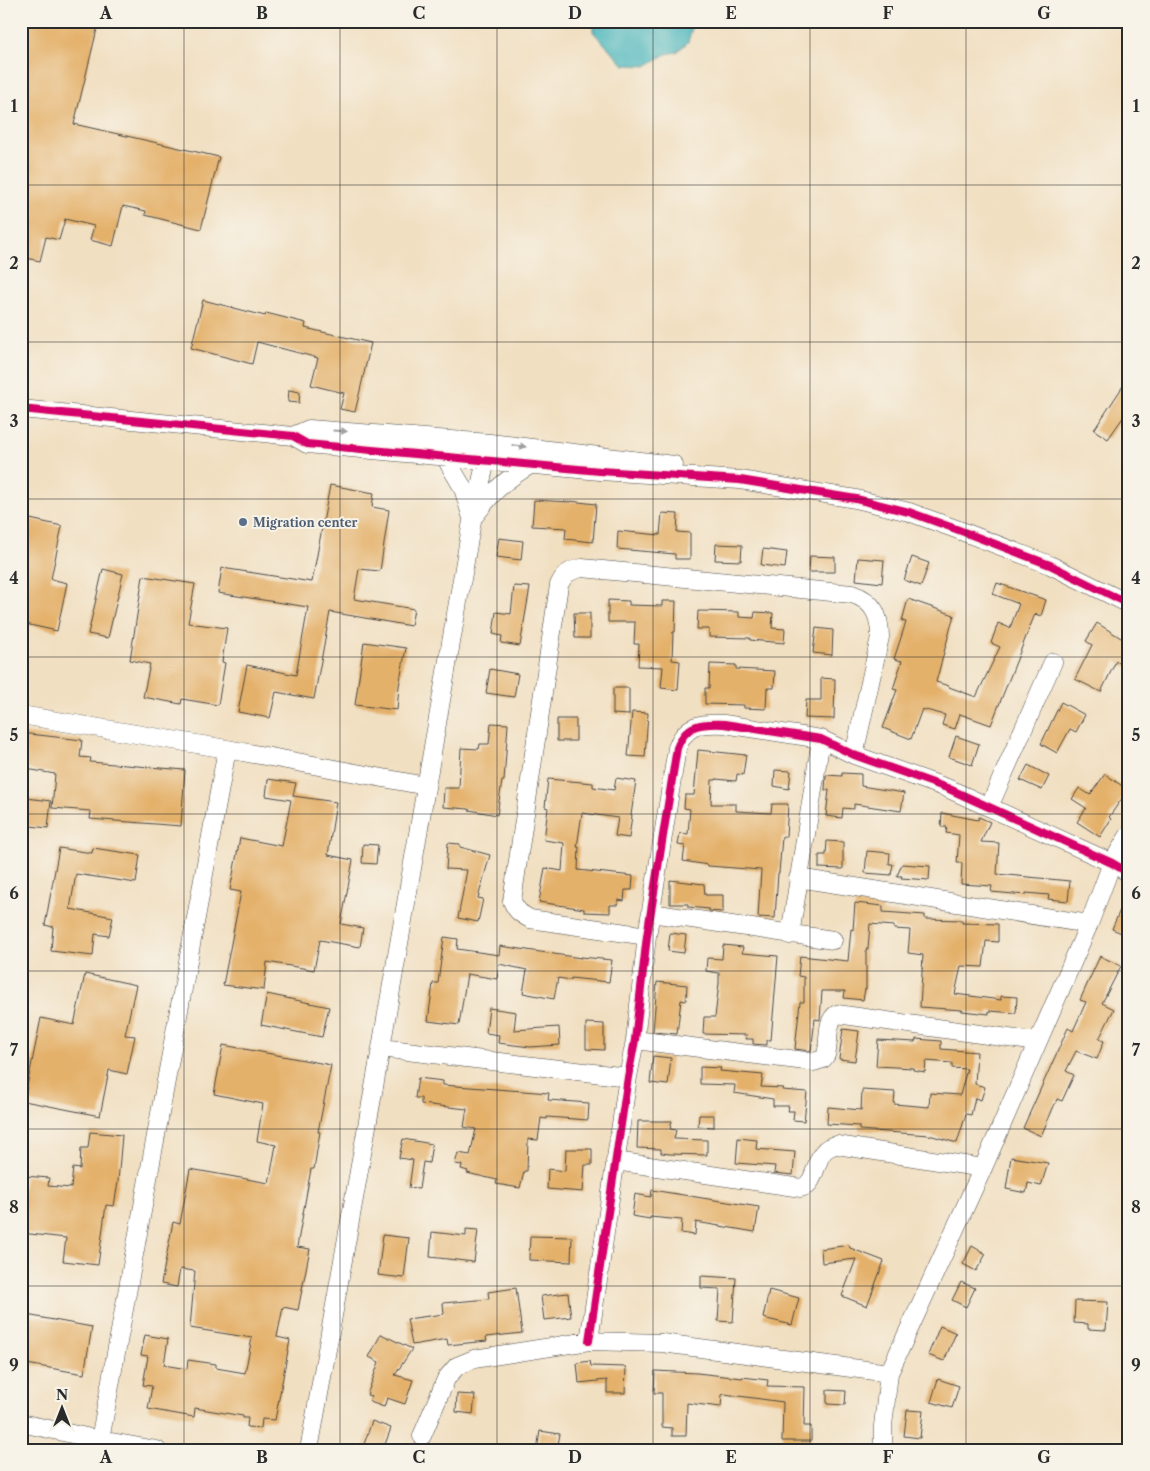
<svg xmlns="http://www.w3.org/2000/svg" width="1150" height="1471" viewBox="0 0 1150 1471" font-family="'Libre Caslon Text',serif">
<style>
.water{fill:#44b4bb;stroke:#387073}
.building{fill:#e4b16b}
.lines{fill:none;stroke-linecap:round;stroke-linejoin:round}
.minor-casing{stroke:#494642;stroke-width:19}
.minor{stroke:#fff;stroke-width:18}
.cycleway-casing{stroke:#f7f3e8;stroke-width:11}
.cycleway{stroke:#d6006c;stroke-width:8}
.oneway{fill:#a0a0a0}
.grid{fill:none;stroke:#2b2b2b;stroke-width:1;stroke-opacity:0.55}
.service-dot{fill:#5c6f8a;stroke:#f7f3e8;stroke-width:2}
.labels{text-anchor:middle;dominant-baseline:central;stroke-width:4;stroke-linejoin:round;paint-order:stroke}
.service-label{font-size:12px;font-weight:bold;fill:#4e5e75;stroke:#f7f3e8;text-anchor:start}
.neatline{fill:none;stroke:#2b2b2b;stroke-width:2}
.grid-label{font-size:16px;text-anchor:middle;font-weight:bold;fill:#2b2b2b}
</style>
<rect width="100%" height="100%" fill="#f7f3e8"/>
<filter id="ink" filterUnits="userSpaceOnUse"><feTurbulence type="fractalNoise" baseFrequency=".02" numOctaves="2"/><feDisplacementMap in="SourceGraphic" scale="10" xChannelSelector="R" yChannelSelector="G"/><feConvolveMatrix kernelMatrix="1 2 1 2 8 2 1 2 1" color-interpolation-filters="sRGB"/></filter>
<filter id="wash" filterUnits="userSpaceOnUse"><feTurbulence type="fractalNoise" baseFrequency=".0096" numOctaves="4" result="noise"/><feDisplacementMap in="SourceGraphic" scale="20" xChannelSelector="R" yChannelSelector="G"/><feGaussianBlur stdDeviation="1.12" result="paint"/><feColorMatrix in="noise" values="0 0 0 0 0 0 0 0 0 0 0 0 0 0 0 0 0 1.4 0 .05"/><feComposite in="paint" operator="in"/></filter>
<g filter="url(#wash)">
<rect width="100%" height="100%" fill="#f1dfc1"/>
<path class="water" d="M 593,21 L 694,21 L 688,42 L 677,52 L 666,54 L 646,66 L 624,65 L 593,32 Z"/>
<g id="blocks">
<path class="building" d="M 21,21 L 99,21 L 74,124 L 219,157 L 201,229 L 145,215 L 146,211 L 123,206 L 113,246 L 90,240 L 94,226 L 65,219 L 59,240 L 46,237 L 40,261 L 21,257 Z
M 203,300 L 265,316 L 266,313 L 306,323 L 305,328 L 371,343 L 355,412 L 340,409 L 344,393 L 311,385 L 318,358 L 257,342 L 252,364 L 191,348 Z
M 1129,377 L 1129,409 L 1108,439 L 1094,430 Z
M 289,390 L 300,392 L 299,403 L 288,402 Z
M 330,485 L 374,493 L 372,507 L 389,510 L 380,571 L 359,569 L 354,599 L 414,609 L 411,626 L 330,612 L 314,699 L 276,692 L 270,718 L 238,712 L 247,665 L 296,675 L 308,607 L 218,593 L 222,568 L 312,582 Z
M 534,500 L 570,502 L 570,501 L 596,504 L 593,542 L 565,539 L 566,528 L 532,526 Z
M 662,513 L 678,514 L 677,532 L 690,533 L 690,559 L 675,559 L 675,554 L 617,549 L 618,531 L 660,535 Z
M 21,517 L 62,526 L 51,579 L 67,583 L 57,631 L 21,623 Z
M 499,538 L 523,541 L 521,560 L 496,557 Z
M 716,544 L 742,545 L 741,561 L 715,560 Z
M 763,549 L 787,552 L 785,568 L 761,565 Z
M 810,556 L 835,557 L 835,572 L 809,572 Z
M 912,557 L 929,563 L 921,586 L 904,580 Z
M 858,558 L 884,560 L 882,583 L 856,580 Z
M 103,569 L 123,574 L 108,638 L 88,634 Z
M 143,576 L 195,584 L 188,623 L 227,628 L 222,662 L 225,663 L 218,705 L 182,699 L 181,704 L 143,697 L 150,664 L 130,660 Z
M 997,583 L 1046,600 L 1041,616 L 1035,614 L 991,725 L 960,714 L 955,729 L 942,725 L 945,715 L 922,709 L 911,739 L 883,728 L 897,690 L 893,689 L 902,661 L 894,659 L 906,622 L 902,621 L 908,599 L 954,615 L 936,682 L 949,686 L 949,687 L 976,697 L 1000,647 L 991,643 L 998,623 L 1010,628 L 1019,604 L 993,594 Z
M 514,586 L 530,587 L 520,646 L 501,643 L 502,636 L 493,634 L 496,612 L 511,614 Z
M 608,600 L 629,601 L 629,605 L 662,606 L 662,601 L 676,601 L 675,632 L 673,632 L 672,660 L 680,661 L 678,690 L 661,688 L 663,667 L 638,666 L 639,644 L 634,644 L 635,622 L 608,622 Z
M 698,611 L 739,612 L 739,617 L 754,618 L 755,612 L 773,613 L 772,628 L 785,629 L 784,643 L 750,640 L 750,638 L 709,637 L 709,629 L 697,629 Z
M 574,613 L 590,613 L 590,638 L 575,638 Z
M 1097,623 L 1129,643 L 1129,669 L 1116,661 L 1101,692 L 1075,679 L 1092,645 L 1086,641 Z
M 816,628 L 833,630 L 832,655 L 813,653 Z
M 364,642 L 406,648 L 399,686 L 397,710 L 355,705 Z
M 710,664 L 736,665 L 736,669 L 775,671 L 774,688 L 767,688 L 766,709 L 744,708 L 744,705 L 705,704 L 705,688 L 709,688 Z
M 490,669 L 518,674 L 514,697 L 486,693 Z
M 821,678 L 835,679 L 834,719 L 805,718 L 806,700 L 821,700 Z
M 613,688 L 629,688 L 629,715 L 613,714 Z
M 1061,702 L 1085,715 L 1076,732 L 1070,729 L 1057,753 L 1041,744 Z
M 632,712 L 648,713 L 645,757 L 628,756 Z
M 557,719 L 576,719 L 576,741 L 557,741 Z
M 491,723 L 508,724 L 504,781 L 502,781 L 497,815 L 469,810 L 469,809 L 443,807 L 444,788 L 459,788 L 461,748 L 479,749 L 480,744 L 489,744 Z
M 21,733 L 82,740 L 80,757 L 91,758 L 90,762 L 185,770 L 181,826 L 90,819 L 91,811 L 52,808 L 55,774 L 21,768 Z
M 956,736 L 979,744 L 972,765 L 949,757 Z
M 698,750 L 746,755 L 743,775 L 737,774 L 736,781 L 716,779 L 716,780 L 712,780 L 711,804 L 736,804 L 736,811 L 771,813 L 772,804 L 788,804 L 786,837 L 782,837 L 779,873 L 778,873 L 775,918 L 758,917 L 761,870 L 708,866 L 708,865 L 683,861 L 685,846 L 678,845 L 680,833 L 688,834 L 690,809 L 684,808 L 685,795 L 694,795 Z
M 1028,765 L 1049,776 L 1042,790 L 1020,780 Z
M 775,770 L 791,771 L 789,789 L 774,786 Z
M 842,773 L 861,774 L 861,786 L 904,793 L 901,811 L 854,804 L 854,809 L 843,808 L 842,818 L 826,816 L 829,790 L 825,790 L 826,775 L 842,776 Z
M 1105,774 L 1128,790 L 1109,817 L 1111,819 L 1100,837 L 1077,822 L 1086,808 L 1072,799 L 1079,788 L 1090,795 Z
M 616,778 L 636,781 L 631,815 L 632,815 L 629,838 L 615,836 L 618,818 L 582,813 L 577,847 L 579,847 L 578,870 L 633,876 L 632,890 L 625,890 L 624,901 L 618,900 L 618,905 L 610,905 L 610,913 L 584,912 L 584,909 L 539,902 L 545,868 L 562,871 L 564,843 L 544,840 L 548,808 L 545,807 L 548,779 L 593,783 L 593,787 L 614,790 Z
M 268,779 L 296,783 L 293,796 L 336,802 L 328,855 L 353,860 L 341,924 L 363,928 L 360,947 L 320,940 L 314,970 L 267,962 L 264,990 L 223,985 L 241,892 L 230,890 L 240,838 L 282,846 L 291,800 L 266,796 Z
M 26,798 L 51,801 L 48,828 L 21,825 L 21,807 L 25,808 Z
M 942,813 L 978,820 L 979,817 L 990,822 L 981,842 L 999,843 L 997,874 L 1070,881 L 1068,901 L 1048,899 L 1049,895 L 1026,893 L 1026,895 L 991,892 L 992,886 L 961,884 L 962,863 L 957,863 L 959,835 L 946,833 L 947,827 L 941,827 Z
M 827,841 L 843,842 L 843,869 L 819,868 L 819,855 L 826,855 Z
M 448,843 L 460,844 L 460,847 L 490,855 L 478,898 L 483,899 L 478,922 L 458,918 L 467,870 L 446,869 Z
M 363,844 L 378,845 L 376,864 L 362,863 Z
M 59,848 L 92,853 L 93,848 L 140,855 L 136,883 L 76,874 L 70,909 L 113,917 L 109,936 L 95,934 L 93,956 L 51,951 L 53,927 L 45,925 Z
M 867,851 L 890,853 L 889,864 L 893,864 L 891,875 L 865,873 Z
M 902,864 L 930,866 L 929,880 L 901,878 L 902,876 L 897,876 Z
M 670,880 L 704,884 L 705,895 L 723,895 L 723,912 L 709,911 L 709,909 L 688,907 L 688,904 L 670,904 Z
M 855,903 L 883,906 L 883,912 L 925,915 L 925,919 L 962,920 L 962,923 L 998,924 L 998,942 L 986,941 L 983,967 L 961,966 L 955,994 L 1001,1000 L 1001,996 L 1017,997 L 1016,1013 L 989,1011 L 989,1014 L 962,1011 L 962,1010 L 920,1007 L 923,955 L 908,953 L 910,930 L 894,929 L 894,926 L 870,924 L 868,949 L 866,949 L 866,989 L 865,989 L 863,1000 L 844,998 L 845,991 L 822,991 L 820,1020 L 815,1019 L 811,1051 L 795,1049 L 800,1002 L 804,1002 L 804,977 L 798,976 L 800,956 L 848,961 L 851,929 L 853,930 Z
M 1120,910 L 1129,913 L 1129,936 L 1112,929 Z
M 670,933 L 686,935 L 684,953 L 668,951 Z
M 444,937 L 458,939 L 457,949 L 499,955 L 500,946 L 581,958 L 581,957 L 612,960 L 609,982 L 571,978 L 571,980 L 558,978 L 554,999 L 523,993 L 527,970 L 499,964 L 497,979 L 467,974 L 459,1025 L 428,1021 L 433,983 L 438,983 Z
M 723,945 L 743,947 L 742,953 L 778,956 L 771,1040 L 767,1040 L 767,1045 L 753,1044 L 753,1039 L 746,1039 L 747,1035 L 703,1034 L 704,1017 L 715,1017 L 719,983 L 719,973 L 706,971 L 707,958 L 722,959 Z
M 1100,956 L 1121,966 L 1102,1003 L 1114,1009 L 1099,1039 L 1104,1041 L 1097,1059 L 1076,1051 L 1066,1071 L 1074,1075 L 1062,1101 L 1057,1099 L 1041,1136 L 1023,1128 L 1068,1028 L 1073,1031 L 1086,1002 L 1080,1000 Z
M 85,974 L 136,985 L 125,1035 L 135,1036 L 127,1074 L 109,1070 L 100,1116 L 24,1101 L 41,1018 L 74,1025 Z
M 657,982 L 687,985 L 686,1001 L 681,1000 L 677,1034 L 653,1032 Z
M 267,994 L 329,1007 L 322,1037 L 261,1025 Z
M 489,1008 L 516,1012 L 514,1030 L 559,1027 L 560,1045 L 530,1047 L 498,1043 L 499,1035 L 486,1033 Z
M 586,1023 L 604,1024 L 604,1050 L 586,1049 Z
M 843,1029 L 859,1031 L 855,1061 L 839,1059 Z
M 916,1039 L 941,1041 L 941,1049 L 977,1052 L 975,1084 L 985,1087 L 981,1100 L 975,1098 L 971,1115 L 966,1114 L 957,1143 L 929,1135 L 859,1130 L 859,1126 L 827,1124 L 828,1107 L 861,1110 L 862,1090 L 895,1092 L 894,1104 L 929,1107 L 930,1093 L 960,1095 L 967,1069 L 952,1068 L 952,1063 L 926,1061 L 925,1072 L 913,1070 L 913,1068 L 876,1066 L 878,1040 L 915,1042 Z
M 223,1045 L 331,1065 L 318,1132 L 320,1132 L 314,1169 L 311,1169 L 297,1247 L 310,1249 L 298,1310 L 283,1307 L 277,1337 L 290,1340 L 275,1420 L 262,1419 L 261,1428 L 247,1427 L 248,1418 L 243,1418 L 243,1416 L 195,1408 L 194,1417 L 148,1409 L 152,1386 L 143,1385 L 148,1356 L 141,1355 L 145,1335 L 168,1339 L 164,1365 L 187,1369 L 188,1360 L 216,1364 L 216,1368 L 245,1373 L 252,1338 L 190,1328 L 195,1271 L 180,1269 L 177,1287 L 161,1284 L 173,1222 L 180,1224 L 190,1169 L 269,1183 L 276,1145 L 257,1141 L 263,1104 L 214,1094 Z
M 653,1056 L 671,1058 L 668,1085 L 650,1083 Z
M 700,1067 L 721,1068 L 720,1071 L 763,1075 L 761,1087 L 783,1088 L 782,1090 L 807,1092 L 804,1121 L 793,1120 L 794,1111 L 788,1111 L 789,1106 L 773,1106 L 773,1099 L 734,1093 L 735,1085 L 700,1084 Z
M 418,1078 L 443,1081 L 443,1085 L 549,1093 L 548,1100 L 589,1103 L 588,1120 L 547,1117 L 547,1119 L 541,1118 L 538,1140 L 528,1139 L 527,1171 L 524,1171 L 520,1188 L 496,1184 L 497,1180 L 467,1173 L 468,1171 L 461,1169 L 462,1165 L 455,1164 L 458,1153 L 470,1155 L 476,1129 L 464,1127 L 467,1109 L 421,1104 L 421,1098 L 415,1098 Z
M 699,1115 L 714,1115 L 714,1127 L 698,1126 Z
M 638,1121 L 672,1121 L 670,1129 L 676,1130 L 674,1139 L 707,1140 L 707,1155 L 670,1154 L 661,1153 L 661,1149 L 637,1148 Z
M 90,1132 L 122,1135 L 118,1182 L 114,1206 L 106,1205 L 98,1265 L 63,1261 L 66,1238 L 21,1233 L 21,1209 L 25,1176 L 49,1178 L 48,1186 L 71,1188 L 73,1168 L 80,1169 L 81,1148 L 88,1148 Z
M 738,1138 L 757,1140 L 756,1149 L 795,1152 L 793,1175 L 774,1173 L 775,1166 L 736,1163 Z
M 403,1139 L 432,1144 L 429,1163 L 423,1162 L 419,1189 L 409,1188 L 413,1160 L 399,1158 Z
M 566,1149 L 592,1149 L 592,1165 L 585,1165 L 583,1192 L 547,1189 L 548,1169 L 565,1171 Z
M 1011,1157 L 1048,1163 L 1041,1186 L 1028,1183 L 1026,1193 L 1006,1189 Z
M 652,1190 L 759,1207 L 755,1232 L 696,1222 L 695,1235 L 681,1233 L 682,1220 L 650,1217 L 650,1219 L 632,1216 L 635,1194 L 651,1197 Z
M 466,1229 L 478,1230 L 474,1262 L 430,1257 L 432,1232 L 466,1236 Z
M 383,1235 L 409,1238 L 404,1278 L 378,1275 Z
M 530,1236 L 572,1237 L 571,1262 L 529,1260 Z
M 849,1245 L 850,1248 L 884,1261 L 867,1306 L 842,1296 L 856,1259 L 822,1263 L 821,1249 Z
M 972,1246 L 986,1254 L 976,1271 L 963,1264 Z
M 701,1276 L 736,1278 L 733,1322 L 718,1321 L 720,1289 L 701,1288 Z
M 961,1282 L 975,1288 L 966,1307 L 952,1300 Z
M 516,1288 L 522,1333 L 486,1337 L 487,1341 L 448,1345 L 447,1339 L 412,1345 L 407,1319 L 444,1314 L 443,1303 L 489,1299 L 488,1292 Z
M 769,1290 L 799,1298 L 792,1325 L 763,1318 Z
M 568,1293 L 571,1317 L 544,1320 L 541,1296 Z
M 1075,1301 L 1108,1302 L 1106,1330 L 1088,1329 L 1088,1324 L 1074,1323 Z
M 21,1314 L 92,1327 L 84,1374 L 21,1363 Z
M 940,1326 L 956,1333 L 944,1361 L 928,1355 Z
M 381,1334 L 412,1349 L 395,1375 L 413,1380 L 405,1404 L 387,1398 L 384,1407 L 370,1402 L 372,1396 L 367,1395 L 379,1362 L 369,1357 Z
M 590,1361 L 591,1366 L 626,1367 L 625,1393 L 607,1393 L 607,1380 L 579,1383 L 577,1363 Z
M 655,1371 L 697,1373 L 742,1378 L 742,1377 L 768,1380 L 767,1386 L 805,1387 L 804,1426 L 811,1426 L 811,1441 L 782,1441 L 783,1402 L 724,1394 L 722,1395 L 721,1407 L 687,1403 L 686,1436 L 672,1436 L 672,1428 L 662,1427 L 662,1393 L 654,1393 Z
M 938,1379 L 959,1386 L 952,1408 L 931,1402 Z
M 827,1390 L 846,1391 L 845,1405 L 827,1404 Z
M 457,1394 L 475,1395 L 473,1414 L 456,1412 Z
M 907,1410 L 923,1411 L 920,1438 L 904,1436 Z
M 372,1421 L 391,1428 L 383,1450 L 362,1450 Z
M 540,1431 L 560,1434 L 557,1450 L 537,1450 Z"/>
</g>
</g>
<g filter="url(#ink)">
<use href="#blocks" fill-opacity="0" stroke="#494642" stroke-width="1"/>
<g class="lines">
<defs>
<path id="minor" d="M 21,409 L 293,436 L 307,444 L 600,471 L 740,480 L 856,499 L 909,512 L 956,529 L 1050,565 L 1129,604
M 293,436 L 309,429 L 490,443 L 674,465
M 445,457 L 463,488 L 471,515
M 476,514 C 494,490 505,480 530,465
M 21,715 L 227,749 L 426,786
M 989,807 L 1053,662
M 798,878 L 1089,924
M 651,913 L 833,940
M 790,935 L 821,739
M 647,936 L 530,919 C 521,914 516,911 512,901 L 559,585 C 564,574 570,570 582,568 L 852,594 C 874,601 880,616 880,637 L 854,755
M 635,1040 L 814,1062 L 823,1059 L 826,1055 C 830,1043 825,1021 837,1014 L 1037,1042
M 381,1048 L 628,1077
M 615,1161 L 801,1188 C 821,1182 811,1148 837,1145 L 983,1168
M 589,1341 L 628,1077 L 635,1040 L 647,936 L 677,748 C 686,724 700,723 724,724 L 821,739 L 854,755 L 947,788 L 1112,863 L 1129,873
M 21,1423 L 100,1440 L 157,1450
M 422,1436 L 446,1379 L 457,1366 L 474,1359 L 589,1341 L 662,1343 L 889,1373
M 100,1440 L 227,749
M 309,1450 L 381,1048 L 472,521 L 490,443
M 883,1450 L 883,1426 L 889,1373 L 983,1168 L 1089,924 L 1112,863 L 1129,835"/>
</defs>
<use href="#minor" class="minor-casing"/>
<use href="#minor" class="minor"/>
<defs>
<path id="cycleway" d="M 21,409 L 293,436 L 307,444 L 600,471 L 740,480 L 856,499 L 909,512 L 956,529 L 1050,565 L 1129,604
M 589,1341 L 628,1077 L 635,1040 L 647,936 L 677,748 C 686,724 700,723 724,724 L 821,739 L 854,755 L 947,788 L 1112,863 L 1129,873"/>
</defs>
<use href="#cycleway" class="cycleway-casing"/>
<use href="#cycleway" class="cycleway"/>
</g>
<defs><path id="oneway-solid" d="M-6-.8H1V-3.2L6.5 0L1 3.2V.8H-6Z" transform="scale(1.25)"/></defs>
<g class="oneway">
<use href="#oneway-solid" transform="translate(340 431) rotate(4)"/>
<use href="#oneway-solid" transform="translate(519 446) rotate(7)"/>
</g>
</g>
<path class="grid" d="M 184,21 L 184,1450M 340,21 L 340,1450M 497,21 L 497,1450M 653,21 L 653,1450M 810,21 L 810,1450M 966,21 L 966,1450M 21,185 L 1129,185M 21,342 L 1129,342M 21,499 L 1129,499M 21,657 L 1129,657M 21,814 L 1129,814M 21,971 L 1129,971M 21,1129 L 1129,1129M 21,1286 L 1129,1286"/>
<circle class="service-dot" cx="243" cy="522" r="5"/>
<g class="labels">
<g class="service-label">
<text x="253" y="522">Migration center</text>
</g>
</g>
<rect width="1150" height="1471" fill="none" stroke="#f7f3e8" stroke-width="55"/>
<g transform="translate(62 1408)" stroke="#f7f3e8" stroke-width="4" paint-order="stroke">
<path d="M0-4L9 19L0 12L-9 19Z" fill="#2b2b2b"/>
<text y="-8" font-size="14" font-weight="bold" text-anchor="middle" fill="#2b2b2b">N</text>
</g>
<rect x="28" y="28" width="1094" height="1416" class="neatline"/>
<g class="grid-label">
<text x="106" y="19">A</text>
<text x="262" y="19">B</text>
<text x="419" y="19">C</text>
<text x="575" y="19">D</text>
<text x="731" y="19">E</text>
<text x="888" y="19">F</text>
<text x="1044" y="19">G</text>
<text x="14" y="112">1</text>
<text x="1136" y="112">1</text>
<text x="14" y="269">2</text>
<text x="1136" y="269">2</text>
<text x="14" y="427">3</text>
<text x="1136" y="427">3</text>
<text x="14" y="584">4</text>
<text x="1136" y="584">4</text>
<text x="14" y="741">5</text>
<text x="1136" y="741">5</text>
<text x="14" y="899">6</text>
<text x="1136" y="899">6</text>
<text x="14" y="1056">7</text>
<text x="1136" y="1056">7</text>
<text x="14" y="1213">8</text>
<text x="1136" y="1213">8</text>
<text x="14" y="1371">9</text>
<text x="1136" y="1371">9</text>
<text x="106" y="1463">A</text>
<text x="262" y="1463">B</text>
<text x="419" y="1463">C</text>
<text x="575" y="1463">D</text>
<text x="731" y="1463">E</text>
<text x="888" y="1463">F</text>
<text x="1044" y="1463">G</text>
</g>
</svg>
